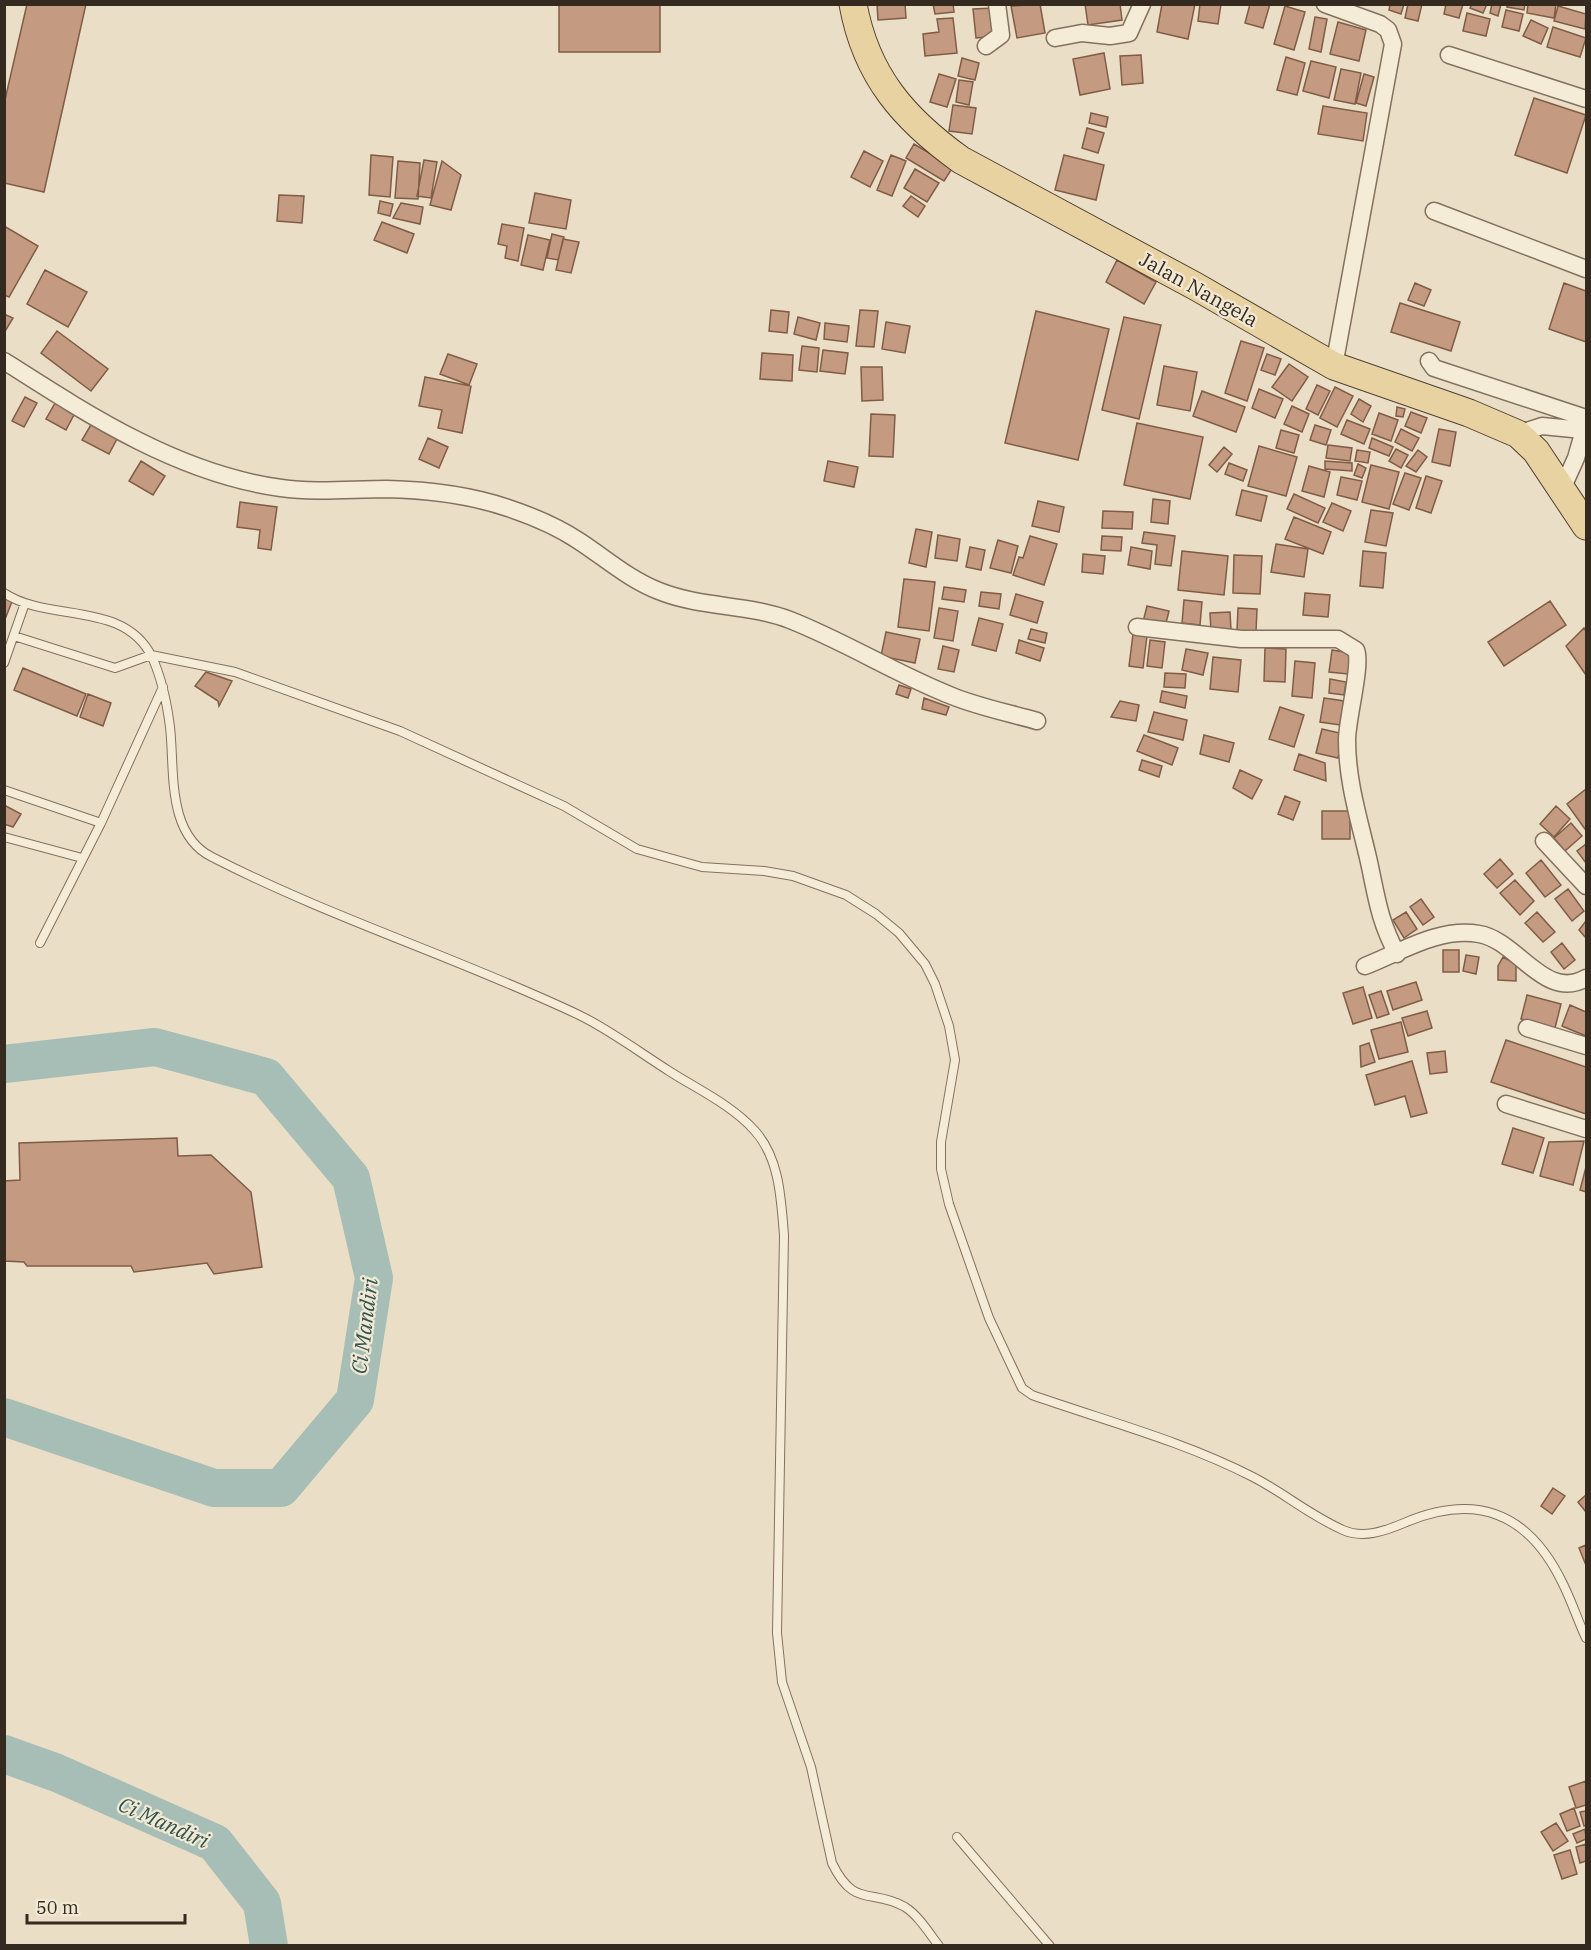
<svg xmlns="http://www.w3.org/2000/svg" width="1591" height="1950" viewBox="0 0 1591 1950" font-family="'IBM Plex Serif',serif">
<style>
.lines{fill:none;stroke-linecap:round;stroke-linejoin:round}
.river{stroke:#a7beb7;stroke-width:38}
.building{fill:#c49b80;stroke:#805c46;stroke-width:1.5}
.service-casing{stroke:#83715d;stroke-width:10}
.minor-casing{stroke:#83715d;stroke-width:19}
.primary-casing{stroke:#514031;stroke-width:29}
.service{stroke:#f5ecd8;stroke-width:8}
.minor{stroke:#f5ecd8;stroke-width:16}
.primary{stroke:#e9d2a2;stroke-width:27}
.labels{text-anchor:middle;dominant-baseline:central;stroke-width:4.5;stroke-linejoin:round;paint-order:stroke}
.street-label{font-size:20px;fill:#352a20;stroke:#f2e9d5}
.water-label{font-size:21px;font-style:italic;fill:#315350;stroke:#f2e9d5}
</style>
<rect width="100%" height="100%" fill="#eadec6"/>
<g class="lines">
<path class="river" d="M 4,1064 L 155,1047 L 266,1077 L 351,1178 L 374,1278 L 355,1400 L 281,1488 L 214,1488 L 4,1417
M 4,1754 L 57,1773 L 215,1843 L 262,1903 L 269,1946"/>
</g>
<path class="building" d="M 27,4 L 86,4 L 44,192 L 4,183 L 4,104 Z
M 559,4 L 660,4 L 660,52 L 559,52 Z
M 877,4 L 905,4 L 906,18 L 878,20 Z
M 933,4 L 953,4 L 954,12 L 935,14 Z
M 1040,4 L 1045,33 L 1017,38 L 1011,6 Z
M 1085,4 L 1120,4 L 1122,20 L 1088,25 Z
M 1162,4 L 1195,4 L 1188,39 L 1157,32 Z
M 1200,4 L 1221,4 L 1218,24 L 1198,21 Z
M 1250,4 L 1270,4 L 1263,28 L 1245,23 Z
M 1390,4 L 1404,4 L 1401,14 L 1389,10 Z
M 1408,4 L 1422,4 L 1418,21 L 1405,18 Z
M 1446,4 L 1463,4 L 1459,18 L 1444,14 Z
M 1472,4 L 1487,4 L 1483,13 L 1470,8 Z
M 1492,4 L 1501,4 L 1498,16 L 1490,13 Z
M 1507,4 L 1525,4 L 1524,10 L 1507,7 Z
M 1528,4 L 1556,4 L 1554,18 L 1527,13 Z
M 1285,6 L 1305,12 L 1294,50 L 1274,44 Z
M 1558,6 L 1586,14 L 1585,29 L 1554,21 Z
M 994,8 L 997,36 L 976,38 L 973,9 Z
M 1506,10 L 1523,14 L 1519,31 L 1502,27 Z
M 1467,13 L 1490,19 L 1486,36 L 1463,31 Z
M 1315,17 L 1327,19 L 1321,52 L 1309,49 Z
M 953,18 L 957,53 L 925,56 L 923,34 L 939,32 L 937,19 Z
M 1531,20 L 1548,28 L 1541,44 L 1523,36 Z
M 1338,22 L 1366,30 L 1359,61 L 1330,54 Z
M 1553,27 L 1586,38 L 1580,57 L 1547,47 Z
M 1104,53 L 1110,89 L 1080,95 L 1073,59 Z
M 1141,55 L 1143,83 L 1122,85 L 1120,56 Z
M 1286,57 L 1305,63 L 1297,95 L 1277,90 Z
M 962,58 L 979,63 L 975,80 L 958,76 Z
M 1311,61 L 1336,67 L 1329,98 L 1303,91 Z
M 1341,69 L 1361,73 L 1355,104 L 1334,100 Z
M 939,74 L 956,79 L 947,107 L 930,102 Z
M 1364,74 L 1374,77 L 1366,106 L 1356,103 Z
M 959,80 L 973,82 L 969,105 L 956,102 Z
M 1534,98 L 1586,115 L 1567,173 L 1515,155 Z
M 953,105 L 976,108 L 972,134 L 949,131 Z
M 1323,106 L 1367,113 L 1363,141 L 1318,134 Z
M 1091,113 L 1108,117 L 1106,127 L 1089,123 Z
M 1087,128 L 1104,133 L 1098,153 L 1082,148 Z
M 914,144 L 953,167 L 944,181 L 906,158 Z
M 864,151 L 883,161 L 870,187 L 851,177 Z
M 371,155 L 393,157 L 390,197 L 369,195 Z
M 891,155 L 906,161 L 892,196 L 877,190 Z
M 1064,155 L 1104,165 L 1096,200 L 1055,190 Z
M 424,160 L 437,162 L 431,198 L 417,196 Z
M 398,161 L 420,163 L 418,199 L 395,198 Z
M 442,161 L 461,175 L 451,210 L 430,205 Z
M 915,169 L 939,183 L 927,202 L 904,188 Z
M 535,193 L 571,200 L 566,229 L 529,223 Z
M 279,195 L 304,196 L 302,223 L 277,221 Z
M 911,196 L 925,206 L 918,217 L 903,206 Z
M 380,201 L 393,204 L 390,216 L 378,213 Z
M 401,203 L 423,207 L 420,224 L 393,218 Z
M 382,222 L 414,234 L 407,253 L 374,240 Z
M 502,224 L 524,228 L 518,261 L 505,258 L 507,246 L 498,244 Z
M 4,226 L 38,246 L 9,297 L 4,295 Z
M 552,234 L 564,237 L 558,260 L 547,258 Z
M 528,235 L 550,240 L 543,270 L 521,265 Z
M 563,239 L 579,242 L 571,273 L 556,270 Z
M 1117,260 L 1156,282 L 1144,304 L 1106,282 Z
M 45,270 L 87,292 L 68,327 L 27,304 Z
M 1415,283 L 1431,290 L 1424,306 L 1408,300 Z
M 1564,283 L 1586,291 L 1586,342 L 1549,329 Z
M 1400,303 L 1460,322 L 1451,351 L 1391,332 Z
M 771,310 L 789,312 L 787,333 L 769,331 Z
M 860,310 L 878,311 L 874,347 L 856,346 Z
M 1036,311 L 1109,329 L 1078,460 L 1005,443 Z
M 4,314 L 13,318 L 4,333 Z
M 798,317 L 820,323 L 816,340 L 794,334 Z
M 1124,317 L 1161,325 L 1139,419 L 1102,410 Z
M 886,322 L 910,326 L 905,353 L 882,349 Z
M 825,323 L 849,326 L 847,342 L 824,339 Z
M 57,331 L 108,369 L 91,391 L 41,353 Z
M 1241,341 L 1264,348 L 1247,401 L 1225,393 Z
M 802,346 L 819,348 L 817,372 L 799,370 Z
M 823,350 L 848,353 L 845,374 L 820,371 Z
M 762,353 L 793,355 L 792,381 L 760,379 Z
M 448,354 L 477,364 L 469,385 L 440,374 Z
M 1267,354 L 1281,359 L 1275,375 L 1261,370 Z
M 1289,364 L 1308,377 L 1292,401 L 1272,387 Z
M 1164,366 L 1197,372 L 1190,411 L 1157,405 Z
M 861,367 L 882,367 L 883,400 L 862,401 Z
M 425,377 L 471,386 L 462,433 L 438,428 L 442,410 L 419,406 Z
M 1317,385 L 1330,391 L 1318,415 L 1306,409 Z
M 1335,387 L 1353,396 L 1337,427 L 1320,418 Z
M 1259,389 L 1283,399 L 1275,418 L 1252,408 Z
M 1202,391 L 1245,407 L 1236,432 L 1193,416 Z
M 25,397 L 37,403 L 24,427 L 12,421 Z
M 58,398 L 77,409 L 66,430 L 46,419 Z
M 1359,399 L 1371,406 L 1363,422 L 1351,414 Z
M 1292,406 L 1309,414 L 1302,432 L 1284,424 Z
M 1397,407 L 1405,409 L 1403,417 L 1396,416 Z
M 1411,412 L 1427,418 L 1421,433 L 1405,426 Z
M 1379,413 L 1398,420 L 1391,441 L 1372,434 Z
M 871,414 L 895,415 L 893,457 L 869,456 Z
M 1347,420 L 1370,429 L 1364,444 L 1341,434 Z
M 92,423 L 118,437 L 109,454 L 82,440 Z
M 1137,423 L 1203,437 L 1190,499 L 1124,485 Z
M 1315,425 L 1331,430 L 1326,445 L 1310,440 Z
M 1401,429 L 1419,438 L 1412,451 L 1395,442 Z
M 1439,429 L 1456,432 L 1450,466 L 1432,462 Z
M 1281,430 L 1299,435 L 1294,453 L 1276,448 Z
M 428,438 L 448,447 L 439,468 L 419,459 Z
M 1372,438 L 1393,447 L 1389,456 L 1369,448 Z
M 1328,445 L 1352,448 L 1350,461 L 1326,458 Z
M 1259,446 L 1297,457 L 1286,496 L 1248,486 Z
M 1224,447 L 1232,454 L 1217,472 L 1209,465 Z
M 1396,449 L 1408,455 L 1401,468 L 1389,461 Z
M 1357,450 L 1370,452 L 1368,463 L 1355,461 Z
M 1418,450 L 1427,457 L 1416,472 L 1406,466 Z
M 141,461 L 165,476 L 153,495 L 129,481 Z
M 828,461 L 858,467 L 854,487 L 824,481 Z
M 1325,461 L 1352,463 L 1352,471 L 1325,469 Z
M 1229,463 L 1247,470 L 1243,481 L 1225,474 Z
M 1358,464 L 1366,468 L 1362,478 L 1354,475 Z
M 1371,465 L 1399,472 L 1389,509 L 1362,502 Z
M 1309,466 L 1330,472 L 1324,497 L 1302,491 Z
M 1405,473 L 1421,478 L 1409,510 L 1393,504 Z
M 1426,476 L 1442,481 L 1431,513 L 1416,508 Z
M 1341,477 L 1362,481 L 1357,500 L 1337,495 Z
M 1242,490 L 1267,496 L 1261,521 L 1236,515 Z
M 1294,494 L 1325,508 L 1318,523 L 1287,509 Z
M 1153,499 L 1170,501 L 1168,524 L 1151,522 Z
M 1038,501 L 1064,507 L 1059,532 L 1032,526 Z
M 240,502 L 277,507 L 271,550 L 258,548 L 260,530 L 237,527 Z
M 1332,503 L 1351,511 L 1343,531 L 1323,522 Z
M 1371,510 L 1393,513 L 1386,546 L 1365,542 Z
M 1103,511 L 1133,512 L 1132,529 L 1102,528 Z
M 1294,517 L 1331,532 L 1323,554 L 1285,539 Z
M 916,529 L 932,532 L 926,567 L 909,563 Z
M 1144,532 L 1175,536 L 1171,566 L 1155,564 L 1157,545 L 1142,543 Z
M 938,535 L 960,539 L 957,561 L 935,558 Z
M 1030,536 L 1057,544 L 1044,585 L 1013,575 L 1019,557 L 1023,558 Z
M 1102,536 L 1122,537 L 1121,551 L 1101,550 Z
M 998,540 L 1018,546 L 1011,573 L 990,568 Z
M 1276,544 L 1308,549 L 1304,577 L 1271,572 Z
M 970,547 L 985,550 L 981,570 L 966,567 Z
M 1131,547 L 1152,551 L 1150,569 L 1128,565 Z
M 1182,551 L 1228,556 L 1224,595 L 1178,590 Z
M 1363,551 L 1386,553 L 1383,588 L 1360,586 Z
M 1083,554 L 1105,556 L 1103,574 L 1082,572 Z
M 1234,555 L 1262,556 L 1260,594 L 1233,593 Z
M 904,579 L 935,582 L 929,631 L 898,627 Z
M 944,587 L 966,590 L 964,602 L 942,599 Z
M 981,592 L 1001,594 L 999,609 L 979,606 Z
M 1305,593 L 1330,595 L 1328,617 L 1303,615 Z
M 1016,594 L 1043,602 L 1037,623 L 1010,615 Z
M 4,595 L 13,599 L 4,622 Z
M 1184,600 L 1202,602 L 1200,625 L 1182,623 Z
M 1550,601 L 1566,625 L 1504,666 L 1488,642 Z
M 1147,606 L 1169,611 L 1165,627 L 1143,622 Z
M 939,608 L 958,611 L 953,641 L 934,638 Z
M 1238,608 L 1257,609 L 1256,632 L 1237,631 Z
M 1230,612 L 1231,630 L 1211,631 L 1210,613 Z
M 979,618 L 1003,624 L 996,651 L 972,645 Z
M 1584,628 L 1586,631 L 1586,675 L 1566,646 Z
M 1031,629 L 1047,633 L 1045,643 L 1028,639 Z
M 886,632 L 920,639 L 915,663 L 881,656 Z
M 1133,634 L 1147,636 L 1143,668 L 1129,666 Z
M 1019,640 L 1044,648 L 1040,661 L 1016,653 Z
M 1150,640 L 1165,642 L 1162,668 L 1147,666 Z
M 943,646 L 959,650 L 954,672 L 938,669 Z
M 1265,648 L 1286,649 L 1285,682 L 1264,681 Z
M 1186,649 L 1208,653 L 1203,675 L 1182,670 Z
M 1332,650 L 1351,653 L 1348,674 L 1329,672 Z
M 1213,657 L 1241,660 L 1238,692 L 1210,689 Z
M 1295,661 L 1315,663 L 1312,698 L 1292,696 Z
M 23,668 L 86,694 L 77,716 L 14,690 Z
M 206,672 L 232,681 L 219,706 L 218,701 L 195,686 Z
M 1165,673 L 1186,674 L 1185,688 L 1164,687 Z
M 1330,679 L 1346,682 L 1344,695 L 1329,693 Z
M 899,685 L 911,689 L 908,698 L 896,694 Z
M 1162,691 L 1187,696 L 1185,708 L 1160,702 Z
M 88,694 L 111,703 L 103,726 L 80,717 Z
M 924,698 L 949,707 L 946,715 L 922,709 Z
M 1324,698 L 1344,701 L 1340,725 L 1320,722 Z
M 1120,701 L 1139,705 L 1136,721 L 1111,717 Z
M 1280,707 L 1304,715 L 1294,747 L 1269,739 Z
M 1154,712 L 1187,720 L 1183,740 L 1148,732 Z
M 1322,729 L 1344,734 L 1338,758 L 1316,753 Z
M 1144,735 L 1178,748 L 1172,765 L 1137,751 Z
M 1204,735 L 1234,743 L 1229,762 L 1200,754 Z
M 1299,754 L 1325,763 L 1326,781 L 1294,770 Z
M 1142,760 L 1162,766 L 1159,777 L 1139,770 Z
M 1240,770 L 1262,780 L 1252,799 L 1233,788 Z
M 1586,789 L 1586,828 L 1585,829 L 1567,804 Z
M 1285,796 L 1300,802 L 1293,820 L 1278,814 Z
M 4,805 L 21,814 L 13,827 L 4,824 Z
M 1556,806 L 1570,819 L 1554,837 L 1540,824 Z
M 1322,811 L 1350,811 L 1350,839 L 1322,839 Z
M 1571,823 L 1582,836 L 1565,851 L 1554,838 Z
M 1586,844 L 1586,863 L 1577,851 Z
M 1500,859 L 1513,874 L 1497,888 L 1484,874 Z
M 1541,860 L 1561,885 L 1545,897 L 1526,873 Z
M 1515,880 L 1534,901 L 1520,915 L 1500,893 Z
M 1568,889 L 1584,911 L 1572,921 L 1555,899 Z
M 1421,899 L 1434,917 L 1423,925 L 1410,907 Z
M 1406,912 L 1417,929 L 1404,938 L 1393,920 Z
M 1537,912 L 1555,932 L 1543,942 L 1525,923 Z
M 1586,921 L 1586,938 L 1579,930 Z
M 1562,943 L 1575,960 L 1564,969 L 1551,952 Z
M 1443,950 L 1459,950 L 1459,972 L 1443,972 Z
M 1466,955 L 1479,957 L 1476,974 L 1463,971 Z
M 1503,957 L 1516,964 L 1516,981 L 1498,980 L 1498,966 Z
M 1416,982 L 1422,1000 L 1393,1010 L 1387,991 Z
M 1363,987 L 1372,1018 L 1353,1024 L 1343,993 Z
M 1381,991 L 1389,1014 L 1377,1018 L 1369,995 Z
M 1527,995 L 1561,1004 L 1555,1028 L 1521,1019 Z
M 1570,1005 L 1586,1012 L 1586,1036 L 1562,1026 Z
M 1427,1011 L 1432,1028 L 1408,1036 L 1402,1018 Z
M 1401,1022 L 1408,1052 L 1379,1059 L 1371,1030 Z
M 1506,1040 L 1586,1067 L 1586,1114 L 1491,1082 Z
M 1369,1043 L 1375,1062 L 1361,1067 L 1360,1046 Z
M 1445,1051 L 1447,1072 L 1430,1074 L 1427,1053 Z
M 1412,1061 L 1427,1113 L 1411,1117 L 1405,1096 L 1375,1105 L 1366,1075 Z
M 1513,1128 L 1544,1138 L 1533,1173 L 1502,1164 Z
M 177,1138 L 178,1156 L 211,1155 L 251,1192 L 262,1267 L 214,1274 L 207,1263 L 134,1272 L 131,1266 L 27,1266 L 24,1262 L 4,1261 L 4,1181 L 20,1180 L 19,1143 Z
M 1584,1141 L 1573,1185 L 1540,1176 L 1549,1142 Z
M 1586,1167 L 1586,1192 L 1580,1190 Z
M 1553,1488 L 1565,1496 L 1552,1514 L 1541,1506 Z
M 1586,1495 L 1586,1512 L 1578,1502 Z
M 1586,1545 L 1586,1562 L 1585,1563 L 1579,1548 Z
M 1586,1781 L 1586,1805 L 1576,1808 L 1569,1787 Z
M 1574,1808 L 1580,1826 L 1567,1831 L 1560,1814 Z
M 1586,1811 L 1586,1826 L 1584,1826 L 1580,1812 Z
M 1556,1823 L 1568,1841 L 1553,1851 L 1541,1832 Z
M 1585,1829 L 1586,1839 L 1577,1843 L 1573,1834 Z
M 1586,1844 L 1586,1861 L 1580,1863 L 1576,1847 Z
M 1570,1850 L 1577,1874 L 1562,1879 L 1554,1855 Z"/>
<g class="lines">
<defs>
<path id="service" d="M 4,593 C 49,623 124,600 152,657 C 162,679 167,703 170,727 C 175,770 166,834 212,857 C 331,918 459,958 579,1015 C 610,1030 639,1052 669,1071 C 697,1089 732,1105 755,1131 C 780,1159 781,1200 784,1235 L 777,1633 L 782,1682 L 811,1767 L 832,1863 C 854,1909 872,1888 905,1907 C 919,1916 929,1933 939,1946
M 14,636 L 115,668 L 151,655 L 235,672 L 400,731 L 564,806 L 637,849 L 702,867 L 764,871 L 793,876 L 846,895 L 876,914 L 899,933 L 925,964 L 935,984 L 949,1026 L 955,1060 L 941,1142 L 941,1169 L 949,1204 L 989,1318 L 1022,1388 L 1032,1395 C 1106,1421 1183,1441 1253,1477 C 1284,1493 1311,1516 1343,1530 C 1363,1539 1385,1531 1404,1523 C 1477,1492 1529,1513 1563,1584 C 1572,1602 1578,1621 1586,1638
M 4,663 L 25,603
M 4,790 L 101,823
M 4,837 L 82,858
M 40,943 L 101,823 L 163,687
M 957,1837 L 1050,1946"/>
<path id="minor" d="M 1325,4 L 1380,24 L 1388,30 L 1393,44 L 1334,366
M 1055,38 L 1082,33 L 1110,36 L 1129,33 L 1142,4
M 986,46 L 1001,35 L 997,4
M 1449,55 L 1586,99
M 1434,211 L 1586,269
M 4,361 C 90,416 179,474 281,488 C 316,493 352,489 387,489 C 428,490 470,495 508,508 C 532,516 558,527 579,541 C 605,558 630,580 659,591 C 701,608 749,604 790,620 C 846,642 896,674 952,696 C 979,707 1009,713 1037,721
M 1429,361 L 1434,368 L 1586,418
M 1518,434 L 1542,426 L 1583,430
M 1562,489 L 1576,458 L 1586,423
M 1137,627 L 1241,639 L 1338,639 L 1356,650 C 1362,665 1347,719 1347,740 C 1347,783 1360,822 1369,862 C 1377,899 1379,920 1397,954
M 1544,841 L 1586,886
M 1365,966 C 1401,952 1439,927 1479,934 C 1517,940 1545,1002 1586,978
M 1527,1028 L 1586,1046
M 1506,1104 L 1586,1129"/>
<path id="primary" d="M 853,4 C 866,76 904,119 961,160 L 1195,286 L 1334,366 L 1469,413 L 1518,434 L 1536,451 L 1586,526"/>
</defs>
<use href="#service" class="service-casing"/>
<use href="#minor" class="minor-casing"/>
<use href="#primary" class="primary-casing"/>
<use href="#service" class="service"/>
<use href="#minor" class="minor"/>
<use href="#primary" class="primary"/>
</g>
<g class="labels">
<g class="street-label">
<text transform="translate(1199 289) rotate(29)">Jalan Nangela</text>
</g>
<g class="water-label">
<text transform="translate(364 1326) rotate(-83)">Ci Mandiri</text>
<text transform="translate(164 1822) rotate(24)">Ci Mandiri</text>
</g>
</g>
<rect width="1591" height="1950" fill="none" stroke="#352a20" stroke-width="12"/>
<path d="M27 1914v9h158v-9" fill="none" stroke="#352a20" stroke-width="3"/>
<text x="36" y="1914" font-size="18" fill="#352a20" stroke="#f2e9d5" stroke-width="4.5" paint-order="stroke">50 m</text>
</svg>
